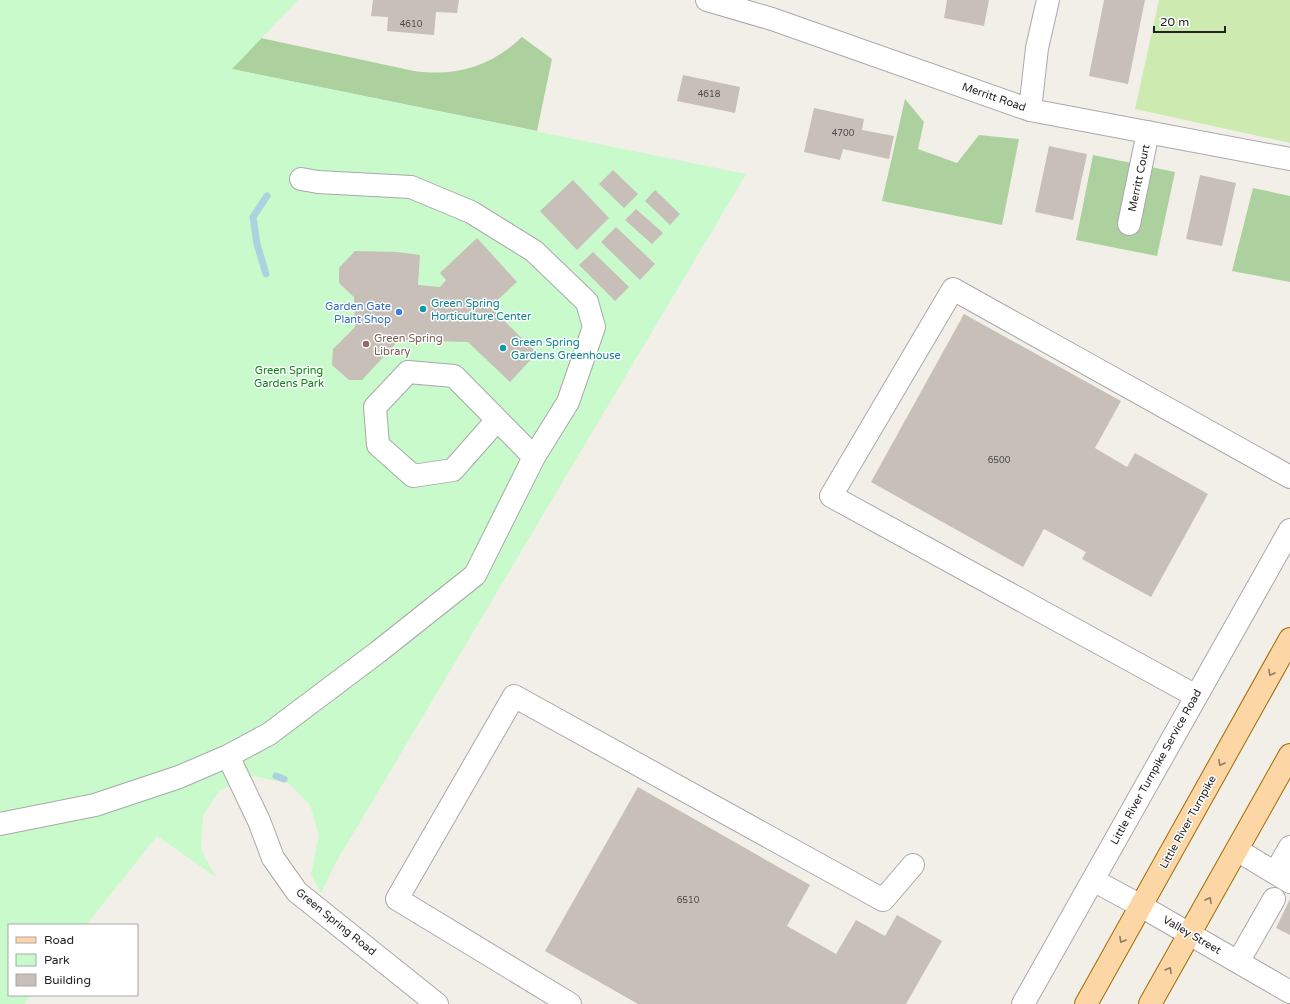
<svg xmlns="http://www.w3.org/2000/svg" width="1290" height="1004" viewBox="0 0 1290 1004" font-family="'Varela Round',sans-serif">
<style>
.grass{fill:#cdebb0}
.forest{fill:#add19e}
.park{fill:#c8facc}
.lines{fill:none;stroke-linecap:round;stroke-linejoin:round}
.stream{stroke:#aad3df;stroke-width:7}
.building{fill:#c7bfb8}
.minor-casing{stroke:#a9a9a9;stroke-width:24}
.major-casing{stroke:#a06b00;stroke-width:24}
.minor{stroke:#fff;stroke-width:22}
.major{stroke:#fcd6a4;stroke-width:22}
.oneway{stroke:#8f7c63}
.culture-dot{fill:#0f9aa8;stroke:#fff;stroke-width:1.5}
.shop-dot{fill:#3f7fe0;stroke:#fff;stroke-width:1.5}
.education-dot{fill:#8d6e63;stroke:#fff;stroke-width:1.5}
.labels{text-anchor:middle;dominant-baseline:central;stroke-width:3;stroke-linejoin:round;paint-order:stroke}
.number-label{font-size:9px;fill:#4b4948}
.street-label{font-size:11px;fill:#222;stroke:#fff}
.culture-label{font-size:11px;fill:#0d838f;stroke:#fff;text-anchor:start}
.shop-label{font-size:11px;fill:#366cbe;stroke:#fff;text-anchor:end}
.education-label{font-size:11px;fill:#785e54;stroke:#fff;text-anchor:start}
.park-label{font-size:11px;fill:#0c8416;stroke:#fff}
</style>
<rect width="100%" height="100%" fill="#f2efe9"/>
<path class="grass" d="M 1159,0 L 1290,0 L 1290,143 L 1135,109 Z"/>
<path class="forest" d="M 522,37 L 552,59 L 537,131 L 231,69 L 261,38 L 414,71 C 457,77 491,66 522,37 Z
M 905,99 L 924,122 L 918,149 L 957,163 L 979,135 L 1019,139 L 1002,225 L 882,201 Z
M 1093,155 L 1175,172 L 1157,256 L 1076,240 Z
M 1253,188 L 1290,196 L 1290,282 L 1232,271 Z"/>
<path class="park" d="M 0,0 L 298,0 L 232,69 L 746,174 L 335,864 L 321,893 L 311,874 L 319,835 L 310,805 L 288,783 L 253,776 L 220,790 L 203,815 L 201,850 L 216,877 L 157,836 L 86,925 L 9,925 L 9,995 L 31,995 L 24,1004 L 0,1004 Z"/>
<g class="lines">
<path class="stream" d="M 266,274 L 257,244 L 253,217 L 267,196
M 276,776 L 284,779"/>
</g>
<path class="building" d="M 373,0 L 459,0 L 457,13 L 436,12 L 434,35 L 387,31 L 388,17 L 371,16 Z
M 947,0 L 989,0 L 984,26 L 944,18 Z
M 1104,0 L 1145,0 L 1128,84 L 1089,76 Z
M 683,75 L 740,87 L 735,113 L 677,101 Z
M 814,108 L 864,119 L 862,130 L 894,136 L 889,159 L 843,149 L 840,160 L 804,152 Z
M 1049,146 L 1087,154 L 1073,220 L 1035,212 Z
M 613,170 L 638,194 L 624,208 L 599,184 Z
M 1200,175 L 1236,183 L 1222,246 L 1186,239 Z
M 573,180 L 609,218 L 577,250 L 540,211 Z
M 655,190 L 680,214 L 670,225 L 645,201 Z
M 636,209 L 663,233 L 652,244 L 625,220 Z
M 616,227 L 655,264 L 640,280 L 601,242 Z
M 477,238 L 517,282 L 490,307 L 537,353 L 510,382 L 468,342 L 399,340 L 362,380 L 349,380 L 332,365 L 333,349 L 355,327 L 354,297 L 339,283 L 339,268 L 355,251 L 397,252 L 420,255 L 418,285 L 440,287 L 446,280 L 440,273 Z
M 593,252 L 629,287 L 615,301 L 579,265 Z
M 964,314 L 1121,401 L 1095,448 L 1127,467 L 1135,453 L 1208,494 L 1151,597 L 1082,559 L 1086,552 L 1044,529 L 1023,567 L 871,482 Z
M 638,787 L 810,885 L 787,926 L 836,954 L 856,920 L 885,936 L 897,915 L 942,941 L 906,1004 L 638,1004 L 545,951 Z
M 1290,899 L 1290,935 L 1276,928 Z"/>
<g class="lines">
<defs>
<path id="minor" d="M 707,0 L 772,19 L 1030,110 L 1290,159
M 1030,110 L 1037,48 L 1048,0
M 301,179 L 318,182 L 411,187 L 471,212 L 534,251 L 587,302 L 594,327 L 568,402 L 534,457
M 1129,224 L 1148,132
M 1196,696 L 831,496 L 953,289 L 1290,477
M 228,756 L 259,821 L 273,858 L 297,892 L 437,1004
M 0,824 L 95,805 L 179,777 L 228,756 L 269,734 L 378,652 L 475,575 L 534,457 L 454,376 L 408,372 L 375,407 L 378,445 L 413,476 L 453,470 L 497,420
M 1237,850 L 1290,882
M 1275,873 L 1290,847
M 1093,880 L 1141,906 L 1290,992
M 1238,962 L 1274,899
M 570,1004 L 397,899 L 514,696 L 883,900 L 913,865
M 1023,1004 L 1290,530"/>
<path id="major" d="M 1086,1004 L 1290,639
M 1150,1004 L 1290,755"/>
</defs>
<use href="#minor" class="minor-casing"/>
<use href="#major" class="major-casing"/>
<use href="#minor" class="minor"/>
<use href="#major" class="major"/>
</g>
<defs><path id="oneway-chevron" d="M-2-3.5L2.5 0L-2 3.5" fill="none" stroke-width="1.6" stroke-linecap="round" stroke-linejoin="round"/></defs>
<g class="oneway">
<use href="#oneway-chevron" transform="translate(1271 673) rotate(119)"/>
<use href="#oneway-chevron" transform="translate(1221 763) rotate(119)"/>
<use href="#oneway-chevron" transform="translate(1209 900) rotate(-61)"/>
<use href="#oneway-chevron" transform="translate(1122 940) rotate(119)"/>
<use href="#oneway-chevron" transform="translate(1169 970) rotate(-60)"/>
</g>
<g class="culture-dot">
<circle cx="423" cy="309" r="4"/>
<circle cx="503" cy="348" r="4"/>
</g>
<circle class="shop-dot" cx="399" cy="312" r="4"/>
<circle class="education-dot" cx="366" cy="344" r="4"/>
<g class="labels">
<g class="number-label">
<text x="411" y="24">4610</text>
<text x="709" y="94">4618</text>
<text x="843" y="133">4700</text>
<text x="999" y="460">6500</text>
<text x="688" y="900">6510</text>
</g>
<g class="street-label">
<text transform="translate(994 97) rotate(19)">Merritt Road</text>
<text transform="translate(1139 178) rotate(-78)">Merritt Court</text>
<text transform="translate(1156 767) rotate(-61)">Little River Turnpike Service Road</text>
<text transform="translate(1188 822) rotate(-61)">Little River Turnpike</text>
<text transform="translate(336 922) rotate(39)">Green Spring Road</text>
<text transform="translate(1192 935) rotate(30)">Valley Street</text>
</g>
<g class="culture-label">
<text x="431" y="303">Green Spring<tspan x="431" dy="13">Horticulture Center</tspan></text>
<text x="511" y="342">Green Spring<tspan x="511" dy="13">Gardens Greenhouse</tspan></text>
</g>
<g class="shop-label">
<text x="391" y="306">Garden Gate<tspan x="391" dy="13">Plant Shop</tspan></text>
</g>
<g class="education-label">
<text x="374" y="338">Green Spring<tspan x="374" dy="13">Library</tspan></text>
</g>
<g class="park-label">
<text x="289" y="370">Green Spring<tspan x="289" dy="13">Gardens Park</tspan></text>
</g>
</g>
<rect x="8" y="924" width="130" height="72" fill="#ffffff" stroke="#a7a7a7"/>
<rect x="16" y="937" width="20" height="6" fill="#fcd6a4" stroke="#a7a7a7"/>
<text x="44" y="944" font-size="12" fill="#222222">Road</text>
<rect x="16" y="954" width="20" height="12" fill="#c8facc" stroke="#a7a7a7"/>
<text x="44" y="964" font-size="12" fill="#222222">Park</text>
<rect x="16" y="974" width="20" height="12" fill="#c7bfb8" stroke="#a7a7a7"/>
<text x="44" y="984" font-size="12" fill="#222222">Building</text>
<path d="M1154 26v6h71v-6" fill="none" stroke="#222222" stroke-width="2"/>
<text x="1160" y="26" font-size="12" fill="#222222" stroke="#ffffff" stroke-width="3" paint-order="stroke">20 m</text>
</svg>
